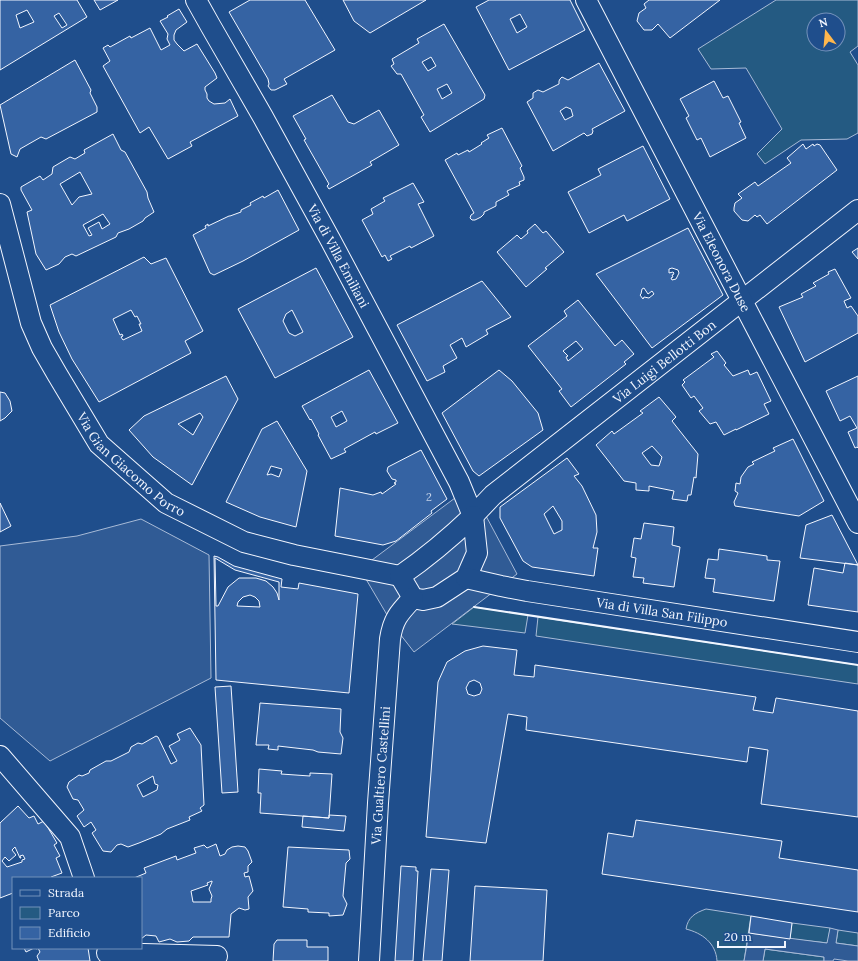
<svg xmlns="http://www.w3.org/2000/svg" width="858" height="961" viewBox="0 0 858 961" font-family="Lora,serif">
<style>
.green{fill:#245a82;stroke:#a8bbd7;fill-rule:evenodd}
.parking{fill:#305b95;stroke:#a8bbd7}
.building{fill:#3563a3;stroke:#f2f6ff;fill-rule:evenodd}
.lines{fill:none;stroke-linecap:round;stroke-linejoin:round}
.street-casing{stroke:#f2f6ff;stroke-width:22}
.street{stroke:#1f4e8c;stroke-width:20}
.wall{stroke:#f2f6ff;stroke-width:2}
.labels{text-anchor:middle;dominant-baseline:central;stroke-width:3;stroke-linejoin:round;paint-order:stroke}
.number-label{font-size:11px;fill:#c3d1e8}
.street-label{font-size:13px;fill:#f2f6ff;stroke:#1f4e8c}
</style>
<rect width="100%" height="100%" fill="#1f4e8c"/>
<path class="green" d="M 776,0 L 858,0 L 858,46 L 850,52 L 858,65 L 858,133 L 847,139 L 801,140 L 765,164 L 757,154 L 782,129 L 746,68 L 711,69 L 698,49 ZM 814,20 L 838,20 L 838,44 L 814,44 Z
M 474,607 L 528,615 L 525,633 L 452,624 Z
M 538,617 L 858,665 L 858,684 L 536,636 Z
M 706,909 L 751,916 L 744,961 L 717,961 C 716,943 702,933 686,929 C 688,917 695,913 706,909 Z
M 792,923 L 830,928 L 828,943 L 790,939 Z
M 838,930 L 858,933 L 858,946 L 836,943 Z
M 765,949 L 824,957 L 824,961 L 763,961 Z"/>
<path class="parking" d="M 470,486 L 517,574 L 414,652 L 393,625 L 360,569 L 463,492 Z
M 141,519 L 209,555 L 211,678 L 50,761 L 0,718 L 0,546 L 77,536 Z
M 830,928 L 838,930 L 836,943 L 858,946 L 858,961 L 848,961 L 834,959 L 833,961 L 824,961 L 824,957 L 765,949 L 763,961 L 744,961 L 749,933 L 827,943 Z"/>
<path class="building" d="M 0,0 L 77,0 L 87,17 L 0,70 ZM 27,10 L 34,22 L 20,28 L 16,15 ZM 59,13 L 67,25 L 62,28 L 54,16 Z
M 94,0 L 118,0 L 100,10 Z
M 250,0 L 305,0 L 335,50 L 284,79 L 287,84 L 275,90 L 271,90 L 268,86 L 269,84 L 268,79 L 229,12 Z
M 343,0 L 426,0 L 370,33 L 354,21 Z
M 489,0 L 570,0 L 585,30 L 509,70 L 476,7 ZM 520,14 L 527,27 L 517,33 L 510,19 Z
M 649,0 L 720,0 L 670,38 L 658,24 L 652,30 L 644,30 L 637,21 L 639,13 L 646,8 L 644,4 Z
M 179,9 L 187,22 L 176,30 L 174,35 L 174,40 L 177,44 L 184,51 L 197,44 L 215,73 L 217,78 L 205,87 L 205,90 L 207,94 L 207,98 L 209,101 L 214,104 L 225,103 L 230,99 L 238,116 L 190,142 L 192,146 L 168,159 L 149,127 L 140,133 L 103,66 L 110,61 L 103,48 L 108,45 L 110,47 L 130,36 L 131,38 L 150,28 L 161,50 L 170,45 L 167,39 L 168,34 L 160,21 L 168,17 L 167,16 Z
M 444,24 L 485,95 L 484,99 L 430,132 L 421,117 L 424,115 L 401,74 L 397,74 L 391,66 L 394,64 L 392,59 L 419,43 L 417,39 ZM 431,57 L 436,66 L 428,71 L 422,62 ZM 447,84 L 452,93 L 442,99 L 437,89 Z
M 75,60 L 91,90 L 90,93 L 97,107 L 97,112 L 46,139 L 41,137 L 20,149 L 17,157 L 11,154 L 0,105 Z
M 599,63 L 625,111 L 592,129 L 593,131 L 592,134 L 587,136 L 584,133 L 553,151 L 527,102 L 533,98 L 533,93 L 538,90 L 543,92 L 559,84 L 559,81 L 560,79 L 562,77 L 568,80 ZM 566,107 L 571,109 L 573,116 L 565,120 L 560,111 Z
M 714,81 L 723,98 L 728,96 L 741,122 L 739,123 L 746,138 L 710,157 L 701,138 L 697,140 L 686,118 L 689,116 L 680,99 Z
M 332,95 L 348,122 L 354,124 L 379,110 L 399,145 L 370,162 L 372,165 L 329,189 L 327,186 L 329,184 L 304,140 L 306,139 L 293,116 Z
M 502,128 L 522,166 L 520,168 L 524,177 L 524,180 L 519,182 L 520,185 L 507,191 L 509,195 L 496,202 L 496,206 L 484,212 L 484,214 L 481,217 L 475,220 L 472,220 L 470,218 L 471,215 L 474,213 L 445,160 L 457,153 L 458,155 L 468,150 L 469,152 L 482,144 L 481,143 L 489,138 L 487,135 Z
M 113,134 L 121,150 L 125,152 L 147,192 L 148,198 L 154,212 L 145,218 L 143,221 L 129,229 L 118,233 L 116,237 L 76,256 L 72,254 L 65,257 L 59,264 L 46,270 L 36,254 L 27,212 L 32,210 L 21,190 L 21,187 L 40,176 L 43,180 L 52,174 L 53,167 L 70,157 L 75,159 L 85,153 L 84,150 ZM 80,172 L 92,194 L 79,197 L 72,205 L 60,184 ZM 103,214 L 110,224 L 102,229 L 99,222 L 88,228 L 92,235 L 89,236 L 83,225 Z
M 803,144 L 806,149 L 813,144 L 814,146 L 817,144 L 820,145 L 837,170 L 767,224 L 760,215 L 757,217 L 755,215 L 748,221 L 742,220 L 734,211 L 734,208 L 735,203 L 742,198 L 738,194 L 755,182 L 758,186 L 791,163 L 787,158 Z
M 643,146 L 670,199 L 627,221 L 624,215 L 589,233 L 568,192 L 601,175 L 598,169 Z
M 413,183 L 424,202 L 418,204 L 434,236 L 411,248 L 410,246 L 390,256 L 392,259 L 388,261 L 385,255 L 382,257 L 362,220 L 373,214 L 371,209 L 385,201 L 383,198 Z
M 278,190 L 299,230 L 243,261 L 214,275 L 210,273 L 193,235 L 206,228 L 205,226 L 208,224 L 208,226 L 229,216 L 230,216 L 241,212 L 241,210 L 251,205 L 250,203 L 263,196 L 264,198 Z
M 535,224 L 543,233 L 546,231 L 564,252 L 545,268 L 547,269 L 526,287 L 497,252 L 517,235 L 521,239 L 528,233 L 527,231 Z
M 688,228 L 723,295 L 652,348 L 596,274 ZM 672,268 L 678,270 L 679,273 L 676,279 L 672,280 L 671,278 L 673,277 L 672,275 L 673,275 L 674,273 L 673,272 L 669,273 L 669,269 ZM 644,288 L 648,294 L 652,291 L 654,294 L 649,298 L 644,297 L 643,299 L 640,295 L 641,294 L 642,289 Z
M 858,248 L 858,259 L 852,252 Z
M 144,257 L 151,264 L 166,258 L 203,331 L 185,341 L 191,353 L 99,402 L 72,359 L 59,332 L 50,305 ZM 131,310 L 135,317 L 137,316 L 141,324 L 139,324 L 142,331 L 123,340 L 121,337 L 123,336 L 122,334 L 120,335 L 113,319 Z
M 316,268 L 353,337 L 275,378 L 238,309 ZM 292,310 L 303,332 L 295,336 L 289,333 L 283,321 L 286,314 Z
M 835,269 L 851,298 L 844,301 L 847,308 L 851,306 L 858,316 L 858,333 L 805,362 L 779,307 L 803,297 L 801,294 L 816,286 L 813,283 L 829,274 L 828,272 Z
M 482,281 L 511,317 L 486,330 L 488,334 L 466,347 L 462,338 L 450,345 L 457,358 L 443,366 L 445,372 L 427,381 L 397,325 Z
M 578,300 L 615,346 L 622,340 L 634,354 L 624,362 L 626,364 L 571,407 L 559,391 L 562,389 L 528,346 L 567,316 L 564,311 ZM 576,341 L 583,349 L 568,361 L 566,357 L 568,356 L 563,351 Z
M 717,351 L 726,363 L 724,365 L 733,376 L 748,370 L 750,375 L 757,372 L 771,401 L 764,404 L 769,414 L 736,430 L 736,429 L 724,435 L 716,422 L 710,424 L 699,411 L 703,408 L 694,396 L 691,398 L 682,385 L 685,382 L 683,380 L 714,357 L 711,354 Z
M 369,370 L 398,423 L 376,434 L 375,432 L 344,449 L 346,452 L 331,459 L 318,435 L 319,434 L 311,419 L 310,420 L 302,406 ZM 342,411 L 347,421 L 336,427 L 331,417 Z
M 499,370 L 512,381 L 538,413 L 543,430 L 479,476 L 473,471 L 442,413 Z
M 226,376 L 238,399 L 192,485 L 153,457 L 129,430 L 144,416 ZM 200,413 L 203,417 L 193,435 L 178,424 Z
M 858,376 L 858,448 L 857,447 L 855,448 L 848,432 L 857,428 L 850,416 L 840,421 L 826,391 Z
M 0,392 L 5,393 L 10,401 L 12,411 L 5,418 L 0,421 Z
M 659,397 L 676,417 L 672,421 L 698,454 L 696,478 L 694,477 L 691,495 L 688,495 L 687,501 L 672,499 L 674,491 L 649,486 L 649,491 L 636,490 L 636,483 L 624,481 L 596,445 L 612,431 L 614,434 L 643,413 L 640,411 ZM 652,446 L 662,457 L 659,466 L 651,465 L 642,453 Z
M 277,421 L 307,471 L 296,527 L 260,517 L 226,502 L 262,429 ZM 271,466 L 282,469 L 279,477 L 271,474 L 267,475 Z
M 793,439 L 824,501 L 799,516 L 735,506 L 734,502 L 738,493 L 735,491 L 736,483 L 740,484 L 741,477 L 748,467 L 754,464 L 752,462 L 775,451 L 773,448 Z
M 421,450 L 447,499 L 431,511 L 432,513 L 396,541 L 383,545 L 335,536 L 340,488 L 373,495 L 381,492 L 382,494 L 396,484 L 394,483 L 396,482 L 396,480 L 392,479 L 387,471 L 388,467 Z
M 567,458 L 579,474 L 574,476 L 582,486 L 596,515 L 597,532 L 593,548 L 598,548 L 594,576 L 532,567 L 523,561 L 500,518 L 500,507 ZM 553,506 L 562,521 L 562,530 L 554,534 L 544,514 Z
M 0,503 L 11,526 L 0,532 Z
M 832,515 L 858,565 L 800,558 L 806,525 Z
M 644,523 L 674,527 L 672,545 L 680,547 L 674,587 L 643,583 L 644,578 L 633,577 L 636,558 L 631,557 L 634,538 L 641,539 Z
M 719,549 L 767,556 L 767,560 L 780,561 L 774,601 L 713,592 L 715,579 L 705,578 L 708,559 L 718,560 Z
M 214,556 L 218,557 L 234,566 L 282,579 L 281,587 L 298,589 L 299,583 L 358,594 L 349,693 L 216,680 ZM 215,558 L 235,570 L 279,582 L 279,600 L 277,593 L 273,587 L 266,581 L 256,578 L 239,578 L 228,587 L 218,606 L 216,606 ZM 250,595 L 255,597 L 259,601 L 260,607 L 237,606 L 238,602 L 243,597 Z
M 845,563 L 858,565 L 858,612 L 808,605 L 814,568 L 843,573 Z
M 483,646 L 517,650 L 514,675 L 534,677 L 535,665 L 756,697 L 753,710 L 773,713 L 776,698 L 858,711 L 858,817 L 761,804 L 768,750 L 749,747 L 747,762 L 526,730 L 527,717 L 508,714 L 486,843 L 426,837 L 438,682 L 447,662 L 465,651 ZM 474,680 L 480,683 L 482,689 L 480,694 L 474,696 L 468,694 L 466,688 L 469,682 Z
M 231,686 L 238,792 L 222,793 L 215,687 Z
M 260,703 L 341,709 L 340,732 L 343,738 L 341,754 L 318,752 L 313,750 L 278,746 L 278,750 L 268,749 L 269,745 L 256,745 Z
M 190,728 L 201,745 L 204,805 L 200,808 L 202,811 L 189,817 L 190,820 L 167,829 L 161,834 L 139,843 L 128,847 L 121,844 L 117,845 L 111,852 L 103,851 L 92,833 L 96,830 L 91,822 L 84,827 L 77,816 L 84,810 L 78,800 L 73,799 L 67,787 L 69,782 L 79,775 L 82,776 L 89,773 L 90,770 L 106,761 L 111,761 L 129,752 L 131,747 L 138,743 L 142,744 L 156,736 L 158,737 L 171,764 L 177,761 L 169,746 L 180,740 L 177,734 ZM 153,776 L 155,784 L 158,785 L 157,790 L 143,797 L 137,785 Z
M 259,769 L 282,771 L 281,774 L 310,776 L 310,773 L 332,774 L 329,818 L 260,813 L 261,793 L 258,793 Z
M 18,806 L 29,818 L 34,816 L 38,824 L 44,821 L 57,843 L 54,845 L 60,856 L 56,858 L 62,873 L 51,877 L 52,878 L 13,878 L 13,893 L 0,898 L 0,823 ZM 15,847 L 20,858 L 21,858 L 20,856 L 23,855 L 25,859 L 22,860 L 22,862 L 7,867 L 2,861 L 5,857 L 9,861 L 16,855 L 12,850 Z
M 329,815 L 346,816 L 344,831 L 302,827 L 303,816 L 329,818 Z
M 636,820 L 782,841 L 779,858 L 858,870 L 858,912 L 602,874 L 608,833 L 633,837 Z
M 216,844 L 220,856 L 225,854 L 227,850 L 232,847 L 238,846 L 245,847 L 248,851 L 252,862 L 248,866 L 248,872 L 244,873 L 245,877 L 249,876 L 253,891 L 248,897 L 249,909 L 245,910 L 239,908 L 231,914 L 229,937 L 193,937 L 189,941 L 177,942 L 170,939 L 159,942 L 156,936 L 146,935 L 141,939 L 141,878 L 134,878 L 146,873 L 144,868 L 176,856 L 177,860 L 196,853 L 194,848 L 204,845 L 207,848 ZM 212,881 L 212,882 L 209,889 L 212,896 L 211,899 L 211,902 L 193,902 L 191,891 L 208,885 L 207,883 Z
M 288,847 L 349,850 L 350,859 L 346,863 L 343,896 L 347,904 L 343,915 L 329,916 L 329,913 L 308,912 L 308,909 L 283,907 Z
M 401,866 L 416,867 L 416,871 L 418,871 L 413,961 L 395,961 Z
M 431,869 L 449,870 L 442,961 L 423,961 Z
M 475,886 L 547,890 L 543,961 L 470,961 Z
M 751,916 L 792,923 L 790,939 L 749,933 Z
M 277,940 L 307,940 L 307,947 L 328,947 L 328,961 L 273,961 L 274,944 Z
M 24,948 L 34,948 L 26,952 Z
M 36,948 L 88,948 L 90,961 L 39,961 L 37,956 L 40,952 L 38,948 L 36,949 Z"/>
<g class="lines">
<defs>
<g id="street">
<path id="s1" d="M 196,0 L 210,25 L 263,117 L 331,241 L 459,482 L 473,516 L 493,495 L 858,210"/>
<path id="s2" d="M 586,0 L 751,318 L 858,523"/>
<path id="s3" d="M 0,204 L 31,323 L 42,348 L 57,374 L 99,444 L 166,503 L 244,542 L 294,555 L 400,576"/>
<path d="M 473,516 L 477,553 L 466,578 L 437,597 L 423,600 L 413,598 L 400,576 C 426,558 450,538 473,516 Z"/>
<path id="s4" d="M 466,578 L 501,586 L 527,591 L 858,642"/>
<path d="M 0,756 L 70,837 L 84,878"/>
<path d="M 107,953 L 217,956"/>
<path id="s5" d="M 369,961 L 378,803 L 390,639 C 393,619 399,613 413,598"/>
</g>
</defs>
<use href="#street" class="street-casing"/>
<use href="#street" class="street"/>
<path class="wall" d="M 474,607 L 858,665"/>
</g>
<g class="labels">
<g class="number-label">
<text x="429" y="497">2</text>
</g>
<g class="street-label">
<text stroke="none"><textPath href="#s1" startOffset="293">Via di Villa Emiliani</textPath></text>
<text stroke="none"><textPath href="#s2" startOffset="295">Via Eleonora Duse</textPath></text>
<text stroke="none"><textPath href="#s1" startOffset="832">Via Luigi Bellotti Bon</textPath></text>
<text stroke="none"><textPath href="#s3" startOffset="299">Via Gian Giacomo Porro</textPath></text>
<text stroke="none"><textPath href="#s4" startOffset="199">Via di Villa San Filippo</textPath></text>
<text stroke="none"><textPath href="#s5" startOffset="186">Via Gualtiero Castellini</textPath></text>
</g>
</g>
<rect x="12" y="877" width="130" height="72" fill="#1f4e8c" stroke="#7391ba"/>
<rect x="20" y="890" width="20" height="6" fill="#1f4e8c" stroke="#7391ba"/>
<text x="48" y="897" font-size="12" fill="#f2f6ff">Strada</text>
<rect x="20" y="907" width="20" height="12" fill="#245a82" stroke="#7391ba"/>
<text x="48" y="917" font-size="12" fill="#f2f6ff">Parco</text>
<rect x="20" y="927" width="20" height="12" fill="#3563a3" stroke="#7391ba"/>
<text x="48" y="937" font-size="12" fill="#f2f6ff">Edificio</text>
<g transform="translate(826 32) rotate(344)"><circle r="19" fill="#1f4e8c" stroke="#7391ba"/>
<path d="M0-3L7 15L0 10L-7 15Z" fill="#ffb74d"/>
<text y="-6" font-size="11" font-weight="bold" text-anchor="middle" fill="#f2f6ff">N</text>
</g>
<path d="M718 941v6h67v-6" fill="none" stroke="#f2f6ff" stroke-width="2"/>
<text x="724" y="941" font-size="12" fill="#f2f6ff" stroke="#1f4e8c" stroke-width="3" paint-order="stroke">20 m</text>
</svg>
